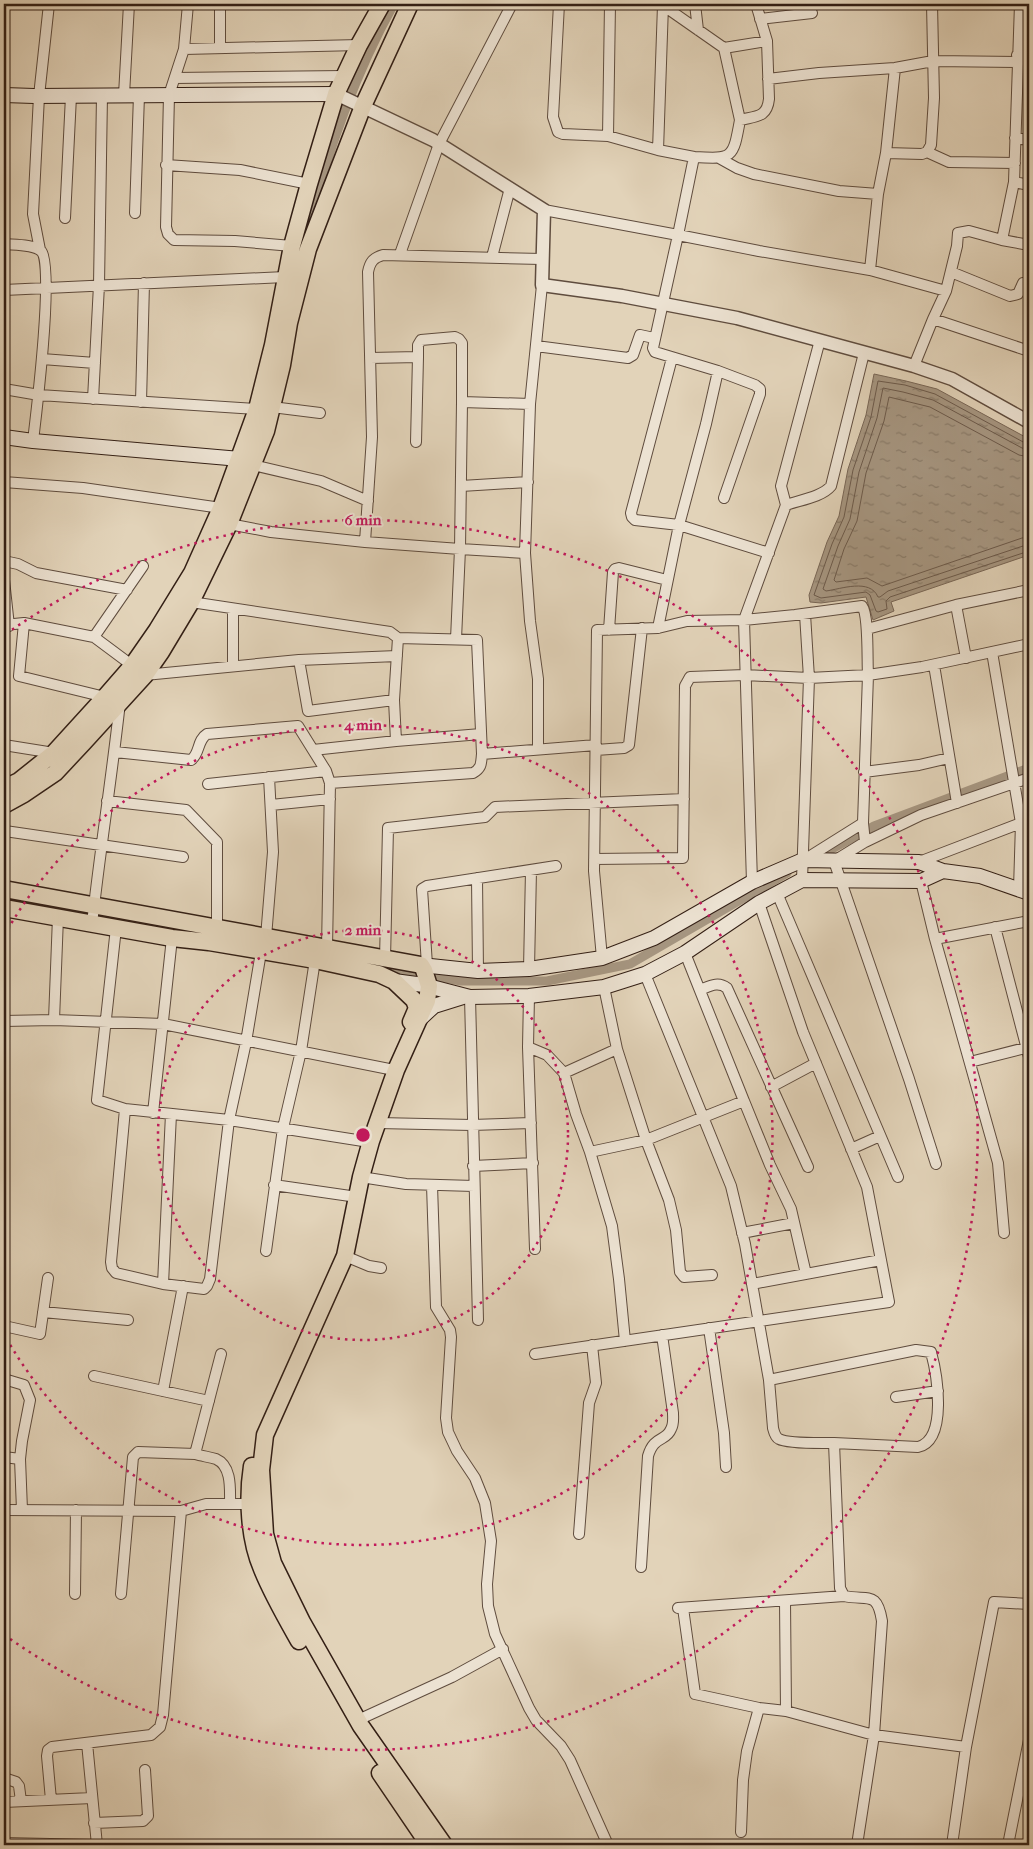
<svg xmlns="http://www.w3.org/2000/svg" width="1033" height="1849" viewBox="0 0 1033 1849" font-family="'IM FELL French Canon',serif">
<style>
.water{fill:url(#water-ripples);stroke:#786656}
.lines{fill:none;stroke-linecap:round;stroke-linejoin:round}
.shore{stroke:#6c5a4b;stroke-width:1}
.canal{stroke:#a69681;stroke-width:9}
.minor-casing{stroke:#5f4c3e;stroke-width:12}
.tertiary-casing{stroke:#5f4c3e;stroke-width:15}
.secondary-casing{stroke:#331f15;stroke-width:16}
.primary-casing{stroke:#331f15;stroke-width:19}
.minor{stroke:#ece2d2;stroke-width:10}
.tertiary{stroke:#ece2d2;stroke-width:12}
.secondary{stroke:#ece2d2;stroke-width:14}
.primary{stroke:#e2d3b9;stroke-width:16}
.ring{fill:none;stroke:#c2185b;stroke-width:2.5;stroke-dasharray:2.5 5}
.centre{fill:#c2185b;stroke:#ece2d2;stroke-width:2.5}
.ring-label{font-size:15px;text-anchor:middle;font-weight:bold;fill:#c2185b;stroke:#ece2d2;stroke-width:4;stroke-linejoin:round;paint-order:stroke}
</style>
<defs>
<pattern id="water-ripples" width="26" height="14" patternUnits="userSpaceOnUse" patternTransform="scale(1.25)"><rect width="26" height="14" fill="#a69681"/><path d="M2 4q2-2 4 0t4 0M15 11q2-2 4 0t4 0" fill="none" stroke="#887a68"/></pattern>
</defs>
<rect width="100%" height="100%" fill="#e2d3b9"/>
<filter id="stains"><feTurbulence type="fractalNoise" baseFrequency=".004" numOctaves="4"/><feColorMatrix values="0 0 0 0 .2 0 0 0 0 .09 0 0 0 0 .02 0 0 0 .5 -.17"/></filter>
<radialGradient id="worn" r=".72"><stop offset=".6" stop-color="#630" stop-opacity="0"/><stop offset="1" stop-color="#630" stop-opacity=".3"/></radialGradient>
<path class="water" d="M 874,374 L 906,381 L 937,389 L 1029,439 L 1029,555 L 891,602 L 894,611 L 873,620 L 866,597 L 821,603 L 810,602 L 809,595 L 827,542 L 839,516 L 848,469 L 866,415 Z"/>
<g class="lines">
<path class="shore" d="M 1029,443 L 1025,443 L 935,394 L 905,385 L 878,381 L 871,417 L 853,470 L 844,517 L 832,544 L 814,595 L 821,598 L 866,592 L 870,595 L 876,611 L 878,612 L 887,609 L 886,601 L 890,597 L 1029,551
M 1029,450 L 1022,448 L 933,400 L 903,392 L 883,388 L 877,418 L 859,472 L 850,519 L 838,546 L 823,589 L 826,591 C 841,589 870,578 878,597 L 880,597 L 888,591 L 1029,544
M 1029,457 L 1019,455 L 930,407 L 889,397 L 884,421 L 866,473 L 857,521 L 844,549 L 834,580 L 836,582 L 867,578 L 882,586 L 1022,538 L 1029,537"/>
<path class="canal" d="M 303,244 C 324,163 353,77 394,4
M 819,856 L 874,826 L 1029,768
M 29,902 L 200,934
M 370,964 L 461,981 L 547,981 L 630,964 L 787,873"/>
<defs>
<path id="minor" d="M 188,4 L 184,49 L 359,45
M 220,4 L 220,48
M 559,4 L 553,117 L 558,132 L 563,134 L 608,136 L 658,150 L 694,157
M 661,4 L 724,48 L 767,41
M 695,4 L 698,30
M 1020,4 L 1014,182 L 1029,185
M 760,19 L 812,13
M 724,48 L 740,120
M 184,49 L 169,95 L 166,227 L 168,234 L 174,240 L 235,241 L 292,246
M 1017,55 L 1029,57
M 175,78 L 344,76
M 768,79 L 819,73 L 895,68 L 933,61 L 1017,62
M 124,95 L 129,4
M 608,136 L 610,4
M 1015,138 L 1029,140
M 658,150 L 663,5
M 927,152 L 949,162 L 1015,163
M 886,153 L 895,68
M 719,158 L 737,168 L 754,174 L 839,191 L 878,194
M 166,165 L 240,170 L 309,184
M 1014,182 L 1002,240 L 1029,245
M 544,210 L 678,235 L 694,157 C 733,159 733,159 740,120 C 756,116 767,118 769,99 L 767,41 L 756,4
M 135,213 L 139,95
M 65,218 L 71,96
M 4,244 C 14,245 33,244 41,251 C 55,262 36,416 33,441
M 40,250 L 33,214 L 39,96 L 49,4
M 400,254 L 439,144 L 512,4
M 492,257 L 510,188
M 870,270 L 878,194 L 886,153 L 922,154 L 927,152 L 931,145 L 934,98 L 932,4
M 951,272 L 1010,296 L 1018,294 L 1023,283 L 1029,284
M 542,285 L 530,404 L 462,402 L 460,549 L 365,542 L 372,437 L 368,272 C 370,262 373,258 383,255 L 542,259
M 4,290 L 285,277
M 946,291 L 957,246 L 958,233 L 969,231 L 1002,240
M 536,346 L 628,358 L 633,355 L 640,335 L 654,338
M 370,358 L 418,357 L 418,345 L 421,340 L 455,337 L 459,339 L 462,343 L 462,402
M 672,358 L 631,513 L 632,517 L 635,520 L 679,525 L 769,553
M 42,359 L 95,363
M 914,366 L 933,319 L 1029,351
M 4,389 L 39,395 L 257,409
M 93,399 L 99,285 L 102,95
M 141,402 L 144,283
M 530,404 L 525,553 L 530,621 L 538,679 L 538,749
M 272,407 L 320,413
M 416,442 L 418,357
M 253,465 L 321,481 L 368,501
M 4,482 L 83,488 L 221,508
M 461,486 L 528,482
M 724,498 L 760,394 L 760,389 L 755,385 L 718,371 L 655,352 L 653,348 L 678,235 L 759,251 L 870,270 L 946,291 L 933,319
M 786,505 C 800,500 822,497 831,486 L 864,353
M 229,524 L 271,532 L 365,542
M 4,561 L 18,564 L 36,573 L 127,590
M 4,580 L 9,626
M 191,602 L 390,632 L 398,638 L 394,700 L 396,741 L 481,734
M 956,605 L 966,658
M 233,609 L 233,666
M 24,623 L 19,676 L 105,697
M 4,625 L 24,623 L 94,637 L 145,675 L 299,660 L 308,711 L 394,700
M 658,628 L 679,525 L 706,424 L 718,371
M 867,629 L 956,605 L 1029,590
M 609,630 L 613,572 L 615,569 L 619,568 L 667,580
M 94,637 L 143,566
M 398,638 L 477,640 L 482,754 L 596,745
M 456,639 L 460,549 L 525,553
M 992,652 L 1021,823 L 1019,889
M 299,660 L 397,656
M 934,665 L 957,803
M 4,745 L 54,753
M 313,750 L 396,741
M 596,750 L 624,748 L 629,745 L 642,628
M 115,752 L 191,760 C 200,754 197,740 207,734 L 298,726 L 326,771 L 330,783 L 327,948 L 328,953
M 864,772 L 919,765 L 949,758
M 330,783 L 473,773 C 482,768 481,763 482,754
M 208,784 L 326,771
M 107,801 L 186,810 L 217,842 L 217,928
M 271,805 L 330,799
M 5,831 L 183,857
M 865,842 L 863,823 L 868,675 L 922,667 L 1029,644
M 594,859 L 683,858 L 685,686 L 690,677 L 745,675 L 809,678 L 868,675 C 867,661 869,615 862,606 L 795,615 L 744,620 L 687,621 L 658,628 L 597,630 L 594,871 L 602,958
M 804,860 L 863,823
M 919,862 L 1021,823
M 477,878 L 478,971
M 802,880 L 809,678 L 805,614
M 921,881 L 935,939 L 1029,921
M 752,882 L 744,620 L 786,505 L 781,486 L 820,340
M 777,893 L 898,1177
M 92,924 C 100,850 112,776 120,702
M 995,927 L 1029,1057
M 116,928 L 97,1100 L 125,1109 L 229,1120 L 363,1141
M 4,930 L 5,908
M 266,937 L 273,852 L 269,777
M 935,939 L 998,1163 L 1004,1233
M 385,959 L 388,828 L 485,817 L 495,807 L 684,799
M 427,965 L 422,889 L 427,886 L 556,866
M 529,969 L 531,870
M 645,974 L 731,1186 L 745,1244 L 769,1380 L 773,1428 C 774,1432 775,1437 779,1439 C 788,1444 822,1443 834,1443 L 840,1588 L 844,1596 C 868,1601 877,1590 882,1621 L 874,1735 L 966,1747
M 604,987 L 617,1049 L 646,1140 L 669,1200 L 676,1230 L 680,1272 L 684,1277 L 712,1275
M 700,990 C 710,986 718,981 727,988 L 808,1167
M 529,996 L 528,1047 L 535,1249
M 470,997 L 478,1320
M 54,1020 L 58,917
M 4,1021 L 54,1020 L 163,1024 L 389,1069
M 528,1047 L 547,1055 L 564,1073
M 970,1062 L 1029,1047
M 771,1087 L 816,1063
M 744,1101 L 770,1165 L 791,1209 L 806,1274
M 125,1109 L 111,1262 L 112,1268 L 116,1273 L 163,1284 L 204,1289 L 207,1286 L 210,1279 L 229,1120 L 246,1042 L 261,952
M 153,1113 L 172,938
M 378,1123 L 472,1125 L 531,1123
M 851,1149 L 880,1136
M 590,1152 L 576,1114 L 564,1073 L 617,1049
M 936,1164 L 909,1079 L 834,861 L 865,842 L 921,815 L 1029,778
M 473,1166 L 533,1163
M 361,1177 L 406,1184 L 474,1186
M 274,1185 L 357,1197
M 432,1185 L 436,1307 L 450,1330 L 451,1337 L 446,1418 L 448,1432 L 457,1451 L 475,1478 L 485,1503 L 491,1541 L 487,1584 L 488,1606 L 495,1634 L 529,1708 L 536,1720 L 561,1746 L 570,1760 L 608,1845
M 742,1233 L 794,1223
M 266,1251 L 283,1128 L 301,1051 L 315,960
M 345,1256 L 369,1266 L 381,1268
M 163,1284 L 171,1114
M 752,1284 L 881,1260
M 43,1312 L 128,1320
M 4,1326 L 40,1334 L 48,1278
M 709,1328 L 724,1433 L 726,1467
M 625,1341 L 619,1279 L 612,1226 L 590,1152 L 646,1140 L 744,1101 L 685,953
M 221,1354 L 195,1454 C 202,1456 209,1457 216,1459 C 232,1466 230,1489 230,1504
M 535,1354 L 889,1302 L 867,1187 L 803,1032 L 759,903
M 94,1376 L 209,1401
M 4,1379 L 24,1385 L 30,1400 L 22,1441 L 20,1459 L 22,1510
M 769,1380 L 916,1350 L 931,1352 C 937,1374 948,1440 918,1447 L 834,1443
M 163,1391 L 183,1286
M 896,1397 L 938,1391
M 4,1457 L 20,1459
M 4,1510 L 181,1511 L 206,1504 L 254,1504
M 579,1534 L 589,1403 L 596,1383 L 592,1345
M 641,1567 L 648,1456 C 654,1435 666,1442 671,1429 C 674,1424 673,1418 673,1413 L 662,1335
M 75,1594 L 76,1510
M 121,1594 L 133,1457 L 138,1452 L 195,1454
M 785,1601 L 786,1711
M 678,1608 L 844,1596
M 683,1608 L 695,1694 L 759,1708 L 786,1711 L 874,1735 L 857,1845
M 358,1720 L 452,1677 L 503,1649
M 87,1743 L 97,1845
M 4,1778 L 16,1782 L 19,1786 L 21,1801
M 51,1800 L 47,1756 L 48,1750 L 52,1747 L 151,1735 L 160,1727 L 163,1715 L 181,1511
M 4,1802 L 92,1798
M 94,1823 L 143,1821 L 148,1816 L 145,1770
M 741,1832 L 743,1780 L 747,1751 L 759,1708
M 4,1843 L 97,1845
M 952,1845 L 966,1747 L 994,1602 L 1029,1604
M 1008,1845 L 1029,1740"/>
<path id="tertiary" d="M 336,94 L 433,140 L 544,210 L 542,285 L 622,296 L 737,318 L 914,366 L 952,379 L 1029,422"/>
<path id="secondary" d="M 4,95 L 34,96 L 336,94
M 4,437 L 33,441 L 240,459
M 421,965 L 478,971 L 529,969 L 602,958 L 654,938 L 752,882 L 803,860 L 919,862 L 943,871 L 980,876 L 1029,893
M 394,981 L 424,985 L 470,997 L 529,996 L 604,987 L 645,974 L 685,953 L 759,903 L 802,880 L 921,881 L 943,871
M 421,1018 L 434,1006 L 466,996"/>
<path id="primary" d="M 4,788 L 19,781 L 54,753 L 105,697 L 132,666 L 157,630 L 192,573 L 221,508 L 257,409 L 273,345 L 292,246 L 309,184 L 336,94 L 359,45 L 382,4
M 4,805 L 24,794 L 55,773 L 84,742 L 145,675 L 161,652 L 191,602 L 229,524 L 266,431 L 282,365 L 289,323 L 308,249 L 363,106 L 410,4
M 4,889 L 421,965 L 424,970 L 429,986 L 427,1001 L 396,1070 L 371,1141 L 361,1177 L 345,1256 L 265,1435 L 261,1470 L 265,1534 L 273,1563 L 302,1622 L 361,1726 L 444,1845
M 4,908 L 172,938 L 209,942 L 315,960 L 379,974 L 394,981 L 414,1000 L 417,1008 L 411,1022
M 252,1466 C 247,1498 249,1539 262,1569 C 272,1594 286,1618 299,1641
M 380,1773 L 429,1845"/>
</defs>
<use href="#minor" class="minor-casing"/>
<use href="#tertiary" class="tertiary-casing"/>
<use href="#secondary" class="secondary-casing"/>
<use href="#primary" class="primary-casing"/>
<use href="#minor" class="minor"/>
<use href="#tertiary" class="tertiary"/>
<use href="#secondary" class="secondary"/>
<use href="#primary" class="primary"/>
</g>
<g class="ring">
<circle cx="363" cy="1135" r="205"/>
<path d="M4 936A410 410 0 1 1 4 1334"/>
<path d="M6 634A615 615 0 1 1 6 1636"/>
</g>
<circle cx="363" cy="1135" r="8" class="centre"/>
<g class="ring-label">
<text x="363" y="525">6 min</text>
<text x="363" y="730">4 min</text>
<text x="363" y="935">2 min</text>
</g>
<rect width="1033" height="1849" fill="none" stroke="#e2d3b9" stroke-width="20"/>
<rect x="5" y="5" width="1023" height="1839" fill="none" stroke="#331f15" stroke-width="2.5"/>
<rect x="10" y="10" width="1013" height="1829" fill="none" stroke="#331f15"/>
<rect width="100%" height="100%" filter="url(#stains)"/>
<rect width="100%" height="100%" fill="url(#worn)"/>
</svg>
